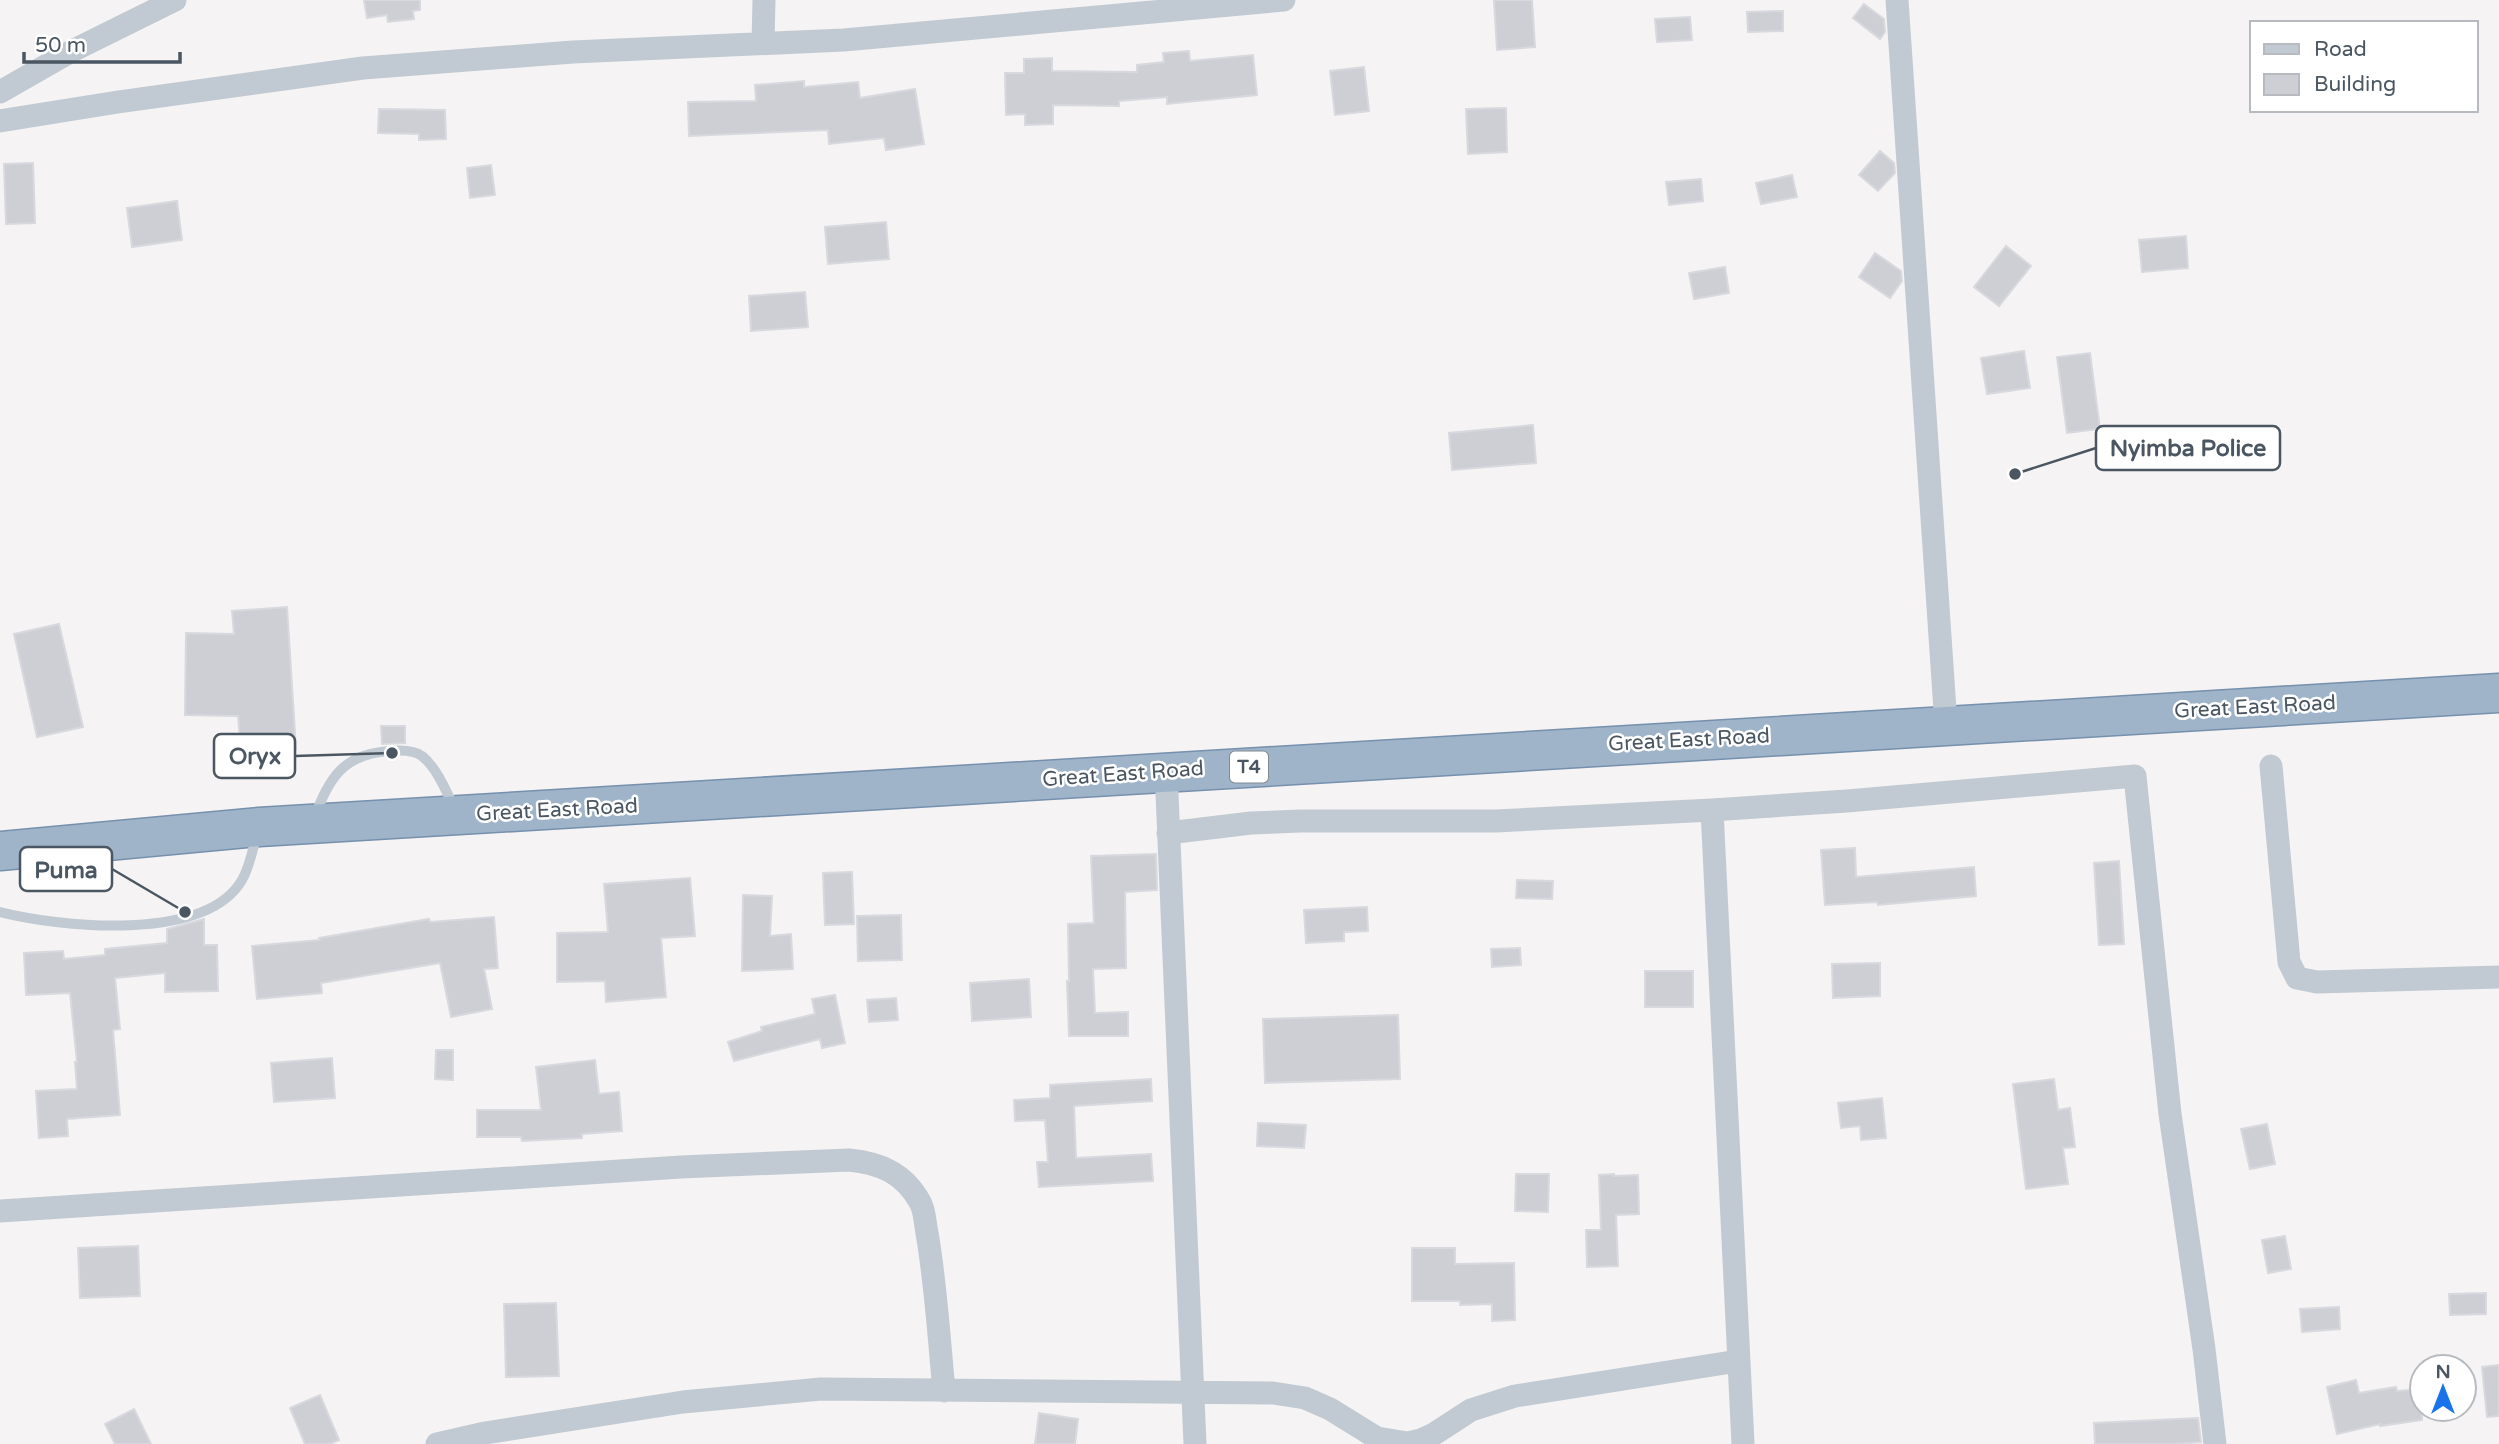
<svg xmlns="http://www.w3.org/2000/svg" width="2499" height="1444" viewBox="0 0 2499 1444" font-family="'Varela Round',sans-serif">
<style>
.building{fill:#cdcfd5;stroke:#d7d9de;stroke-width:2}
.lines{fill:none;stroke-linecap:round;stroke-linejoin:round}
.trunk-casing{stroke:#7690ad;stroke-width:41}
.service{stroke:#c1cad2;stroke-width:10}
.minor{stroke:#c1cad2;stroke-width:23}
.trunk{stroke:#9fb4c9;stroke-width:38}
.labels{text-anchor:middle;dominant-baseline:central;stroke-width:5;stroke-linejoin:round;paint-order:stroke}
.shield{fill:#fff;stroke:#808990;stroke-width:2}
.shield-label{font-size:19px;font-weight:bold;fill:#4a5661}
.street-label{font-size:21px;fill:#4a5661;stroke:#fff}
.leader{fill:none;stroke:#4a5661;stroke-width:2.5}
.callout-dot{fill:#4a5661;stroke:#fff;stroke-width:2.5}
.callout{fill:#fff;stroke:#4a5661;stroke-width:2.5}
.callout-label{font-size:23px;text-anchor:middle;font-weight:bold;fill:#4a5661}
</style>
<rect width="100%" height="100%" fill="#f5f3f3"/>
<path class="building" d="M 364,0 L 420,0 L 420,10 L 413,11 L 414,19 L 388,22 L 387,15 L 367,18 Z
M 1494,0 L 1532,0 L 1535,47 L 1497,50 Z
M 1864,4 L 1884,19 L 1885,32 L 1880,39 L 1853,18 Z
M 1783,11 L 1783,31 L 1748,32 L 1747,12 Z
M 1690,17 L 1692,40 L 1657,42 L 1655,19 Z
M 1189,51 L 1190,61 L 1253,55 L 1257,95 L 1167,104 L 1167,97 L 1119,101 L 1119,106 L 1053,105 L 1053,124 L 1025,125 L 1025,114 L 1006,115 L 1005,73 L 1024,73 L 1024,59 L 1052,58 L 1052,71 L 1137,72 L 1137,65 L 1164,62 L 1163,53 Z
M 1364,67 L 1369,111 L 1335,115 L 1330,71 Z
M 804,81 L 804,87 L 858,82 L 860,98 L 915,89 L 924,144 L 886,150 L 884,138 L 829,144 L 828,130 L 689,136 L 688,102 L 756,101 L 755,85 Z
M 1506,108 L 1507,152 L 1468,154 L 1466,109 Z
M 379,109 L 445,110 L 446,139 L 419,140 L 419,134 L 378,133 Z
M 1880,151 L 1894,163 L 1895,173 L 1878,191 L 1859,175 Z
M 33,163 L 35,223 L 6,224 L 4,164 Z
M 491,165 L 495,195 L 470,198 L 467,168 Z
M 1792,175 L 1797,197 L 1761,204 L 1756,183 Z
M 1701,179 L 1703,201 L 1669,205 L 1666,182 Z
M 177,201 L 182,240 L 132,247 L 127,208 Z
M 886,222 L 889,259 L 828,264 L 825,227 Z
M 2186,236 L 2188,268 L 2142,272 L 2139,240 Z
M 2006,246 L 2031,266 L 1999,306 L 1974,287 Z
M 1875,253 L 1901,271 L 1902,281 L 1890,298 L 1859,277 Z
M 1725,267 L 1729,293 L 1694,299 L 1689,273 Z
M 805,292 L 808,327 L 751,331 L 749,296 Z
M 2024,351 L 2030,388 L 1987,394 L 1981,358 Z
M 2090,353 L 2100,429 L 2067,433 L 2057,357 Z
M 1533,425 L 1536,463 L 1452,470 L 1449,433 Z
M 287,607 L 296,749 L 241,752 L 238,716 L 185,715 L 186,633 L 234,634 L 232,611 Z
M 59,624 L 83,727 L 37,737 L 14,634 Z
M 381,726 L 405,726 L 405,743 L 382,744 Z
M 1855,848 L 1856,877 L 1974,867 L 1976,896 L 1878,905 L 1877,902 L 1825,905 L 1821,850 Z
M 1156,854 L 1157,890 L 1125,892 L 1126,968 L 1093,969 L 1095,1013 L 1128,1012 L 1128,1036 L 1069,1036 L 1067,981 L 1069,981 L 1068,924 L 1094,923 L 1091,856 Z
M 2119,861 L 2124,944 L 2099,945 L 2094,863 Z
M 852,872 L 854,924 L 825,925 L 823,873 Z
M 690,878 L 695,936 L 661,938 L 666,997 L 606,1002 L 605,981 L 557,982 L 557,933 L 608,932 L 604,884 Z
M 1517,880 L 1553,881 L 1552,899 L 1516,898 Z
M 743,895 L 772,896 L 770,936 L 791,934 L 793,969 L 742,971 Z
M 1367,907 L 1368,931 L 1344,932 L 1344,941 L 1306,943 L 1304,910 Z
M 901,915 L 902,960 L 858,961 L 857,916 Z
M 494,917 L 498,968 L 484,969 L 492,1009 L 451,1017 L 440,963 L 321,983 L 322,993 L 257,999 L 252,946 L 320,940 L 319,938 L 429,919 L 430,922 Z
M 204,919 L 204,945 L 217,945 L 218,991 L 165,992 L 165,973 L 115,978 L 120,1029 L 113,1030 L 120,1115 L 67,1119 L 68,1136 L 39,1138 L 36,1091 L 77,1089 L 75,1062 L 77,1062 L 70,993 L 26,995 L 24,953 L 63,951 L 64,959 L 105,955 L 105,949 L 167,943 L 167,929 Z
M 1520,948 L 1521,965 L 1492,967 L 1491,949 Z
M 1880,963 L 1880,996 L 1833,998 L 1832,964 Z
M 1645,971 L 1693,971 L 1693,1007 L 1645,1007 Z
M 1029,979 L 1031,1017 L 972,1021 L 970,983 Z
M 835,995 L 845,1043 L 822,1048 L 820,1039 L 734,1061 L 728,1042 L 762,1031 L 761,1027 L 815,1014 L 812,999 Z
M 896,998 L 898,1020 L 869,1022 L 867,1000 Z
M 1398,1015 L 1400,1079 L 1265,1083 L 1263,1019 Z
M 436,1050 L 453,1050 L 453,1080 L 435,1079 Z
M 332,1058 L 335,1098 L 274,1102 L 271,1063 Z
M 595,1060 L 599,1094 L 619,1092 L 622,1131 L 582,1134 L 582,1138 L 522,1141 L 521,1137 L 477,1137 L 477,1110 L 541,1110 L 536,1067 Z
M 1151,1079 L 1152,1101 L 1074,1106 L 1076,1158 L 1151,1154 L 1153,1181 L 1039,1187 L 1037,1162 L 1048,1162 L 1045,1120 L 1015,1121 L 1014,1100 L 1050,1098 L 1050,1085 Z
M 2054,1079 L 2058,1110 L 2070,1108 L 2075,1147 L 2063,1148 L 2068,1184 L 2026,1189 L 2013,1084 Z
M 1882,1098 L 1886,1138 L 1861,1140 L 1860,1126 L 1841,1128 L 1838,1103 Z
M 1258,1123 L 1306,1125 L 1304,1148 L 1257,1146 Z
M 2267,1124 L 2275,1164 L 2250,1169 L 2241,1129 Z
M 1516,1174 L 1549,1174 L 1548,1212 L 1515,1211 Z
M 1614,1174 L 1614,1176 L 1638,1175 L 1639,1214 L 1616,1215 L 1618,1266 L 1587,1267 L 1586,1230 L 1601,1230 L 1599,1175 Z
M 2285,1236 L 2291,1269 L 2268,1273 L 2262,1240 Z
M 138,1246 L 140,1296 L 80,1298 L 78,1248 Z
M 1412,1248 L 1455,1248 L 1455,1264 L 1514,1263 L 1515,1320 L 1492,1321 L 1492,1304 L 1460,1305 L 1460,1301 L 1412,1301 Z
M 2486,1293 L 2486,1314 L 2450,1315 L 2449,1294 Z
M 556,1303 L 559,1376 L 506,1377 L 504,1304 Z
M 2339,1307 L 2340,1329 L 2302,1332 L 2300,1309 Z
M 2499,1365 L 2499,1416 L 2487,1417 L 2482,1367 Z
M 2356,1380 L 2359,1393 L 2396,1387 L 2397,1391 L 2422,1389 L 2422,1420 L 2380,1426 L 2380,1424 L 2337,1434 L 2327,1387 Z
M 320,1395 L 339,1440 L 330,1444 L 305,1444 L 290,1408 Z
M 134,1409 L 151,1444 L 115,1444 L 105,1424 Z
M 1039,1413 L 1078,1419 L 1075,1444 L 1035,1444 Z
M 2198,1418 L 2201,1442 L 2177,1444 L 2095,1444 L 2094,1423 Z"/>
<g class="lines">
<defs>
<path id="trunk" d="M 0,851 L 259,827 L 2499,693"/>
</defs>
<use href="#trunk" class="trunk-casing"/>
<path class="service" d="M 314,818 C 330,777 343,754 390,751 C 400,750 414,750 422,756 C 437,768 446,791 454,807
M 0,912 C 60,927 205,943 242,880 C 250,866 253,848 257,834"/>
<path class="minor" d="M 1897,0 L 1946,725
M 763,43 L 764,0
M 0,92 L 70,52 L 175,0
M 0,121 L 118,102 L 363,68 L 573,52 L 844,40 L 1284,0
M 2271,766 L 2289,962 L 2297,978 L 2317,982 L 2499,977
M 1166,771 L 1195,1444
M 1712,810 L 1743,1444
M 1168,833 L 1251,823 L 1300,821 L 1496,821 L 1712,810 L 1847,801 L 2135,776 L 2170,1114 L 2204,1349 L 2215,1444
M 0,1211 L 681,1167 L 849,1160 C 880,1163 904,1173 920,1202 C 925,1210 925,1224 927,1233 C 936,1285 939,1338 944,1391
M 437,1444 L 485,1433 L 683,1402 L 821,1389 L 1273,1393 L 1305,1398 L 1330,1409 L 1377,1438 L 1408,1443 L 1421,1440 L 1434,1434 L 1471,1410 L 1515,1396 L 1738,1361"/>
<use href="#trunk" class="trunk"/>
</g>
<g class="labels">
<rect class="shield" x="1230" y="751.5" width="38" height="31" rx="5"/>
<g class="shield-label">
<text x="1249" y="767">T4</text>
</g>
<g class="street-label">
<text transform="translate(2255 707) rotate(-3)">Great East Road</text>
<text transform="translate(1689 740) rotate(-3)">Great East Road</text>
<text transform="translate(1123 774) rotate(-4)">Great East Road</text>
<text transform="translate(557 810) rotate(-3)">Great East Road</text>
</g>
</g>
<path class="leader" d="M2015 474L2096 448M392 753L295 756M185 912L112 869"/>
<g class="callout-dot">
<circle cx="2015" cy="474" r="7"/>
<circle cx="392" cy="753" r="7"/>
<circle cx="185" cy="912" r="7"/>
</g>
<g class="callout">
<rect x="2096" y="426" width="184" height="44" rx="7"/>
<rect x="214" y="734" width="81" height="44" rx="7"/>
<rect x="20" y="847" width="92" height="44" rx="7"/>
</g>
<g class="callout-label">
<text x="2188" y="456">Nyimba Police</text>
<text x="255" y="764">Oryx</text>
<text x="66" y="878">Puma</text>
</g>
<rect x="2250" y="21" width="228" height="91" fill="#ffffff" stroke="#b7bbc0" stroke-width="2"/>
<rect x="2264" y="44" width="35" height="10" fill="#c1cad2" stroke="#b7bbc0" stroke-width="2"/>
<text x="2314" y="56" font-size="21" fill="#4a5661">Road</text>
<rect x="2264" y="74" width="35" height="21" fill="#cdcfd5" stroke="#b7bbc0" stroke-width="2"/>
<text x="2314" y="91" font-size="21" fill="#4a5661">Building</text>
<g transform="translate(2443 1388)"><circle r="33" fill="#ffffff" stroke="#b7bbc0" stroke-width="2"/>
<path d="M0-5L12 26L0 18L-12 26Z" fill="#1a73e8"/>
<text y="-10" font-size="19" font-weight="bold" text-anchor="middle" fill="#4a5661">N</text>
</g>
<path d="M24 52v10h156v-10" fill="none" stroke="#4a5661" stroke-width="3.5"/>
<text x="35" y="52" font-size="21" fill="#4a5661" stroke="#ffffff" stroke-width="5" paint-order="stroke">50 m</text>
</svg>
